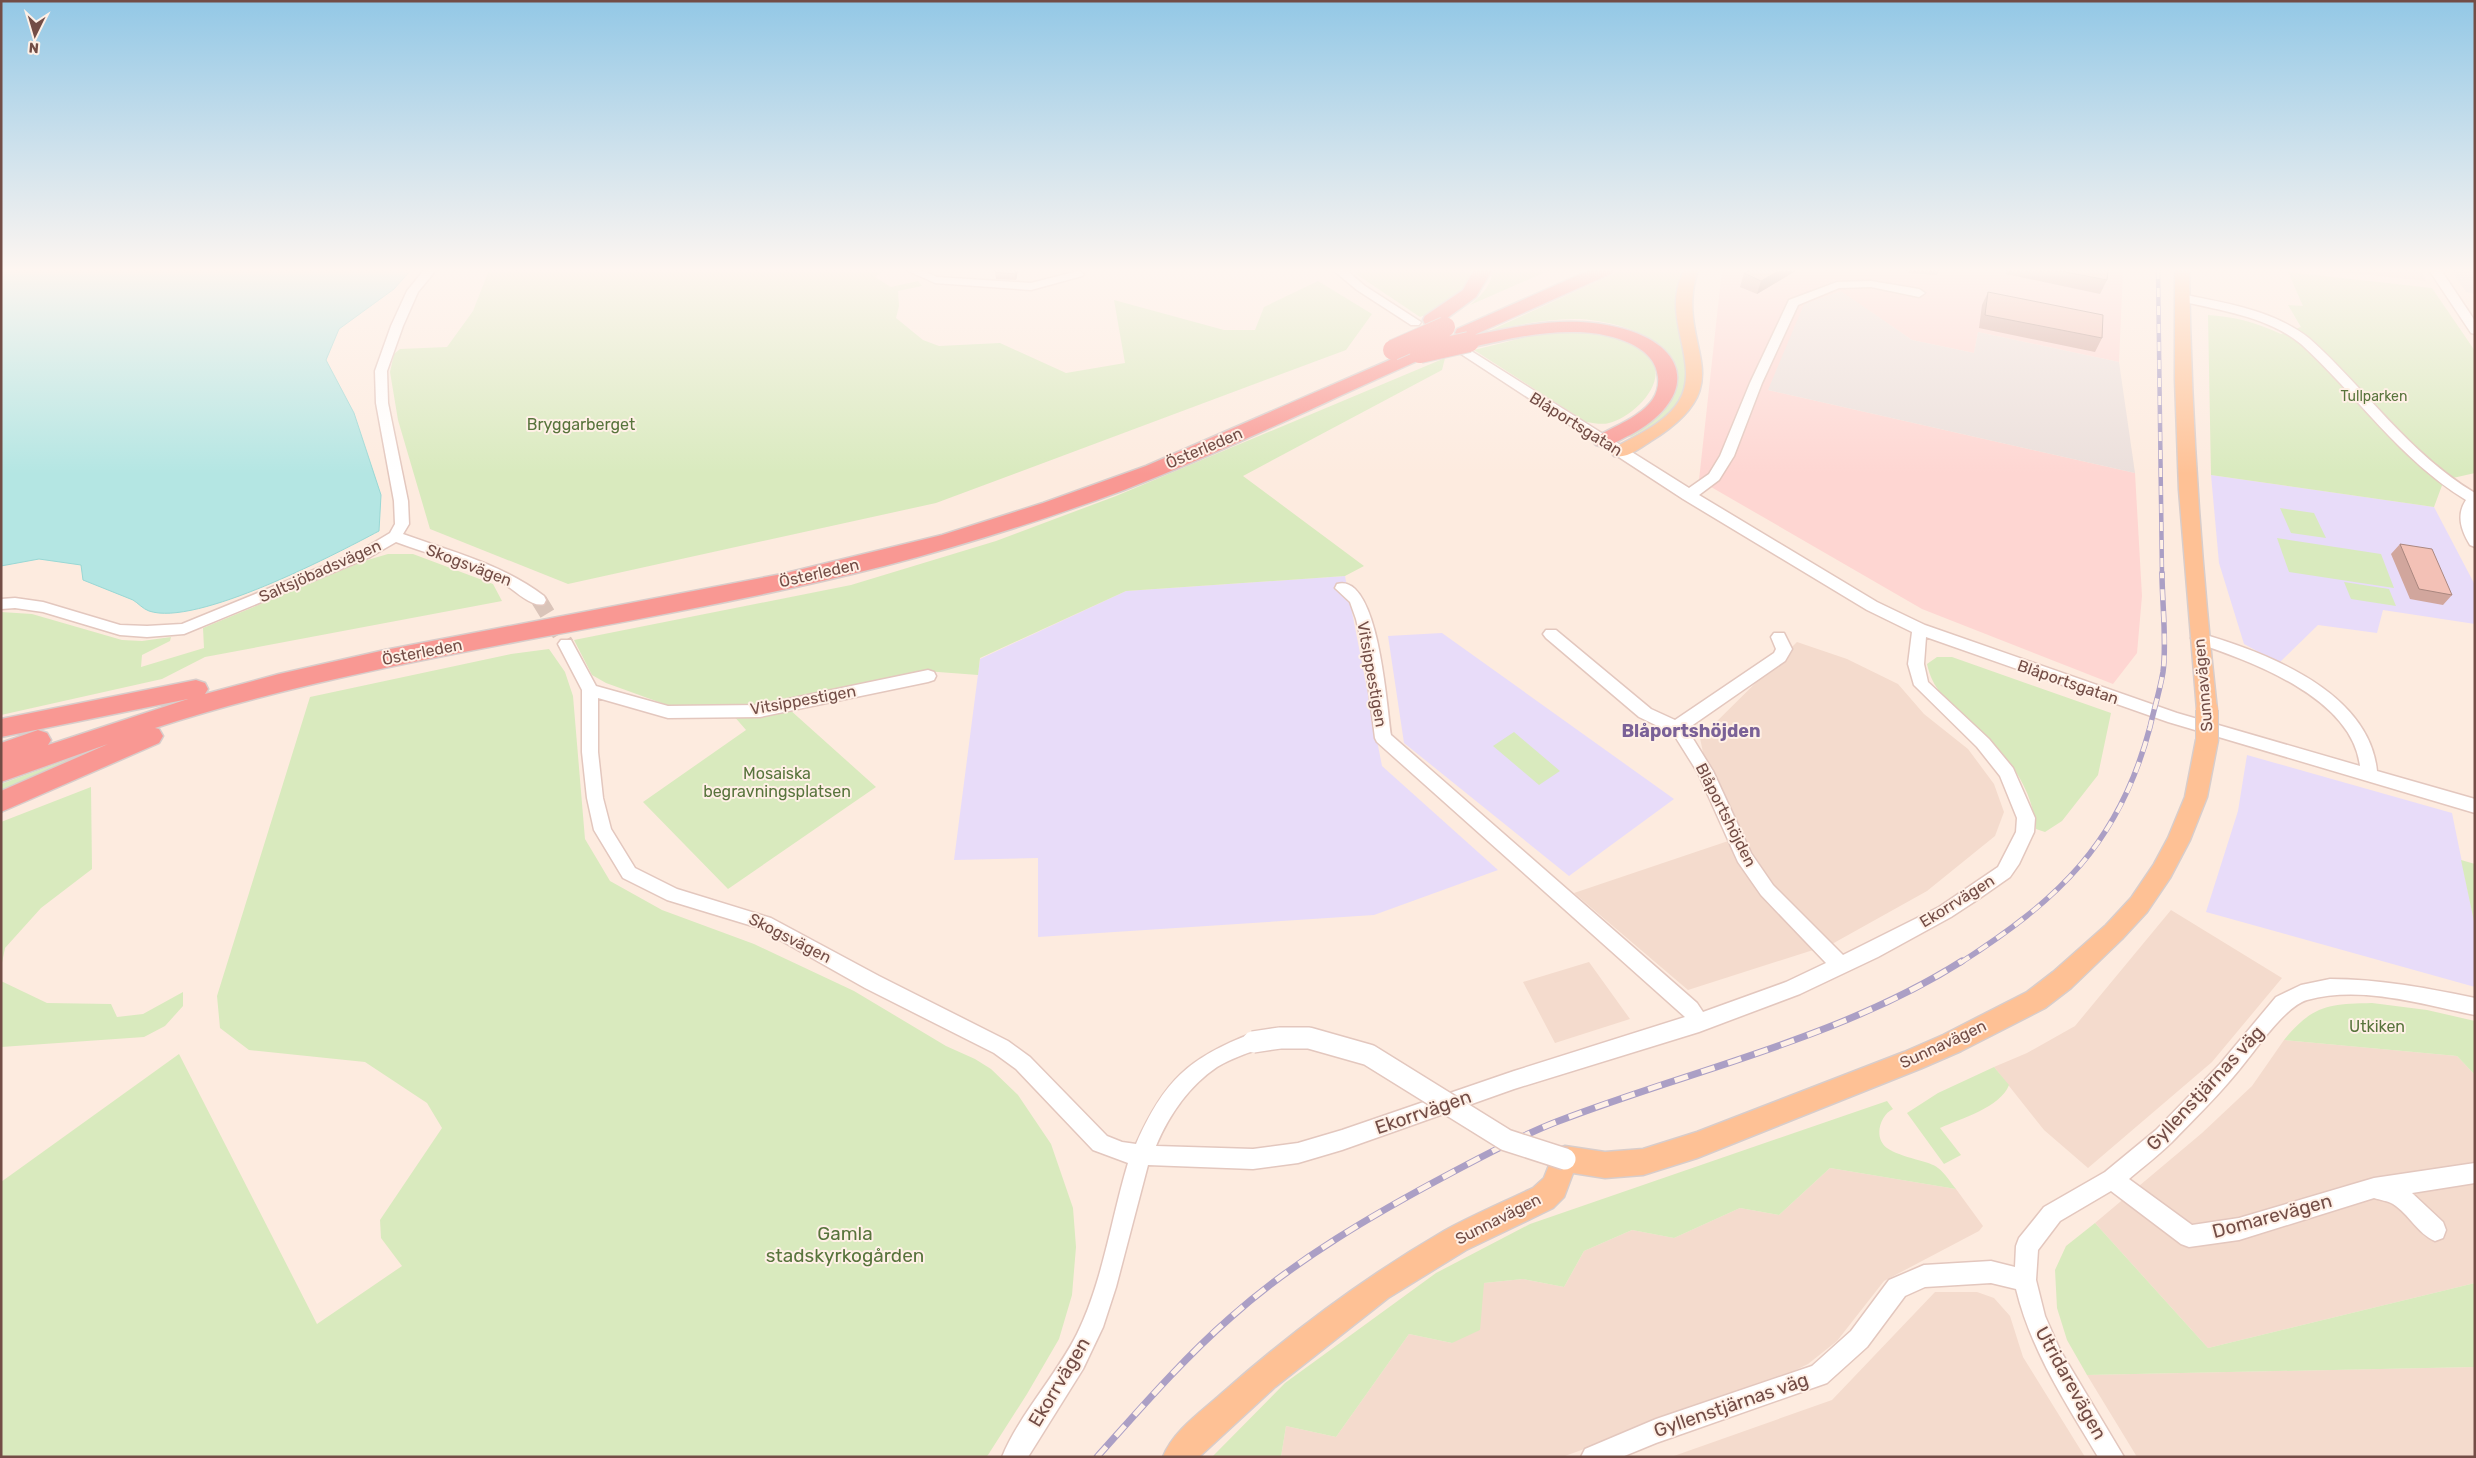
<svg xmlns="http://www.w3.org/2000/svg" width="2476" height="1458" viewBox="0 0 2476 1458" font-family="Rubik,sans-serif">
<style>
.residential{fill:#f4dbcd}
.commercial{fill:#fed6d2}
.industrial{fill:#ebdfdb}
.education{fill:#e8dcf9}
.green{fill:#d9eabe}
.water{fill:#b4e6e3;stroke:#99d8d5}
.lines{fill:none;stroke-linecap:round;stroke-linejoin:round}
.minor-tunnel{stroke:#dac4b9;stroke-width:16;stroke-dasharray:16 8;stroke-linecap:butt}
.minor-casing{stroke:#e3c7be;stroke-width:3}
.major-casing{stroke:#d8cdcb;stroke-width:3}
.highway-casing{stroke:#d8cdcb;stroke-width:3}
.minor{fill:#fff;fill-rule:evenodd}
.major{fill:#fec195;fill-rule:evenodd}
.highway{fill:#f99893;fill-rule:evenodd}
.rail-far2-casing{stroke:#ab9fc5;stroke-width:4.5}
.rail-far1-casing{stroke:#ab9fc5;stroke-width:5.5}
.rail-casing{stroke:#ab9fc5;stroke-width:7}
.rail-far2{stroke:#fff0e6;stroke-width:3;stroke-dasharray:9;stroke-linecap:butt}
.rail-far1{stroke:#fff0e6;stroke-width:4;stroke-dasharray:11;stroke-linecap:butt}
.rail{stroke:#fff0e6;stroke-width:5;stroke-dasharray:14;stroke-linecap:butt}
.minor-bridge-casing{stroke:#e3c7be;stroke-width:24;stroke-linecap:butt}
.major-bridge-casing{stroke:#d8cdcb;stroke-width:24;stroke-linecap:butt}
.highway-bridge-casing{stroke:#d8cdcb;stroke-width:22;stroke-linecap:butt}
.minor-bridge{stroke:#fff;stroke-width:21}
.major-bridge{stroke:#fec195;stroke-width:22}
.highway-bridge{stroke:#f99893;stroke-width:20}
.wall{fill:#d1a69d}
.shaded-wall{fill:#aa877f}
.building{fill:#f3c1b6;stroke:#aa877f}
.labels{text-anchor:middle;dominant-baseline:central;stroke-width:4;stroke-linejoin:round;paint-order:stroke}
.far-park-label{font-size:14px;fill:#58743c;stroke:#fff0e6}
.park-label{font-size:16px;fill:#58743c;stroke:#fff0e6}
.street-label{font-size:16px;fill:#734d46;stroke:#fff0e6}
.neighbourhood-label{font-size:18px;font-weight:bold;fill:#7a6197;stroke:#fff0e6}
.near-street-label{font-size:19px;fill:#734d46;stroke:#fff0e6}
.near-park-label{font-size:19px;fill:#58743c;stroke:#fff0e6}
</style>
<rect width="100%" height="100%" fill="#fdebdf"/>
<path class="residential" d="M 2323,270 L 2421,270 L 2426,281 Z
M 1797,642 L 1847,659 L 1898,684 L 1924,714 L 1968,749 L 1994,784 L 2004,812 L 1995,836 L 1927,891 L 1832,944 L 1688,990 L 1574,893 L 1743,836 L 1705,762 L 1700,738 Z
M 2171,910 L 2282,978 L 2212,1062 L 2088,1168 L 2044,1130 L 1994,1067 L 2027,1053 L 2075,1026 Z
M 1589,962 L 1630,1019 L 1555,1043 L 1523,982 Z
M 2284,1040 L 2457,1056 L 2475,1075 L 2475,1283 L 2208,1348 L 2095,1223 L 2202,1133 L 2252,1086 Z
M 1830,1168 L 1956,1189 L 1983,1226 L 1979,1231 L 1884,1281 L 1837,1341 L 1808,1364 L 1770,1383 L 1562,1457 L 1281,1457 L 1286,1426 L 1336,1437 L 1409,1334 L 1452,1343 L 1484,1283 L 1523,1279 L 1564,1287 L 1584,1251 L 1632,1230 L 1674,1238 L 1740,1208 L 1779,1215 Z
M 1935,1292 L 1977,1292 L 1994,1298 L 2010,1316 L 2023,1357 L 2085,1457 L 1671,1457 L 1832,1400 Z
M 2475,1367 L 2475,1457 L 2137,1457 L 2087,1375 Z"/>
<path class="commercial" d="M 1722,270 L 2123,270 L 2119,362 L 1978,332 L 1974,353 L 1912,340 L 1840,291 L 1768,390 L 2135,473 L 2142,596 L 2137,653 L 2113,684 L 1922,609 L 1699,480 Z"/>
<path class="industrial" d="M 2451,270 L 2475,270 L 2475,294 L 2466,292 Z
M 1841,291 L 1912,340 L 1974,353 L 1978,332 L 2119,362 L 2135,473 L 1768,390 L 1804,304 Z"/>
<path class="education" d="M 2211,475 L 2434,507 L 2475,585 L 2475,624 L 2383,610 L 2377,633 L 2318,625 L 2279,663 L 2244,644 L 2219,563 Z
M 1345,576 L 1382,766 L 1498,870 L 1374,915 L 1038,937 L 1038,858 L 954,860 L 980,659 L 1126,591 Z
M 1442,633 L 1674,799 L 1569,876 L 1404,743 L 1388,636 Z
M 2247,755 L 2452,813 L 2475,926 L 2475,987 L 2206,912 L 2238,811 Z"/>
<path class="green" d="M 489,270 L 886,270 L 875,277 L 891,287 L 918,281 L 922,286 L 898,291 L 899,306 L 896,318 L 923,340 L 939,346 L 1000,343 L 1066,373 L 1125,363 L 1114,300 L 1224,330 L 1255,330 L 1264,307 L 1318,281 L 1372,314 L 1346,350 L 936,503 L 568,584 L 430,529 L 398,420 L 390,372 L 394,354 L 400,349 L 447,347 L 473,311 Z
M 1350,270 L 1472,270 C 1470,293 1439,309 1420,317 Z
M 1492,270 L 1550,270 L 1470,305 C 1480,296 1493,285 1492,270 Z
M 1622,270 L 1682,270 C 1677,286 1675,302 1677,319 C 1682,356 1700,386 1667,415 C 1657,425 1643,430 1631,437 L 1626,434 C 1640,425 1660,417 1669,402 C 1704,346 1621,321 1580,319 C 1549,318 1519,325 1489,331 Z
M 2288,272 L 2432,288 L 2475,351 L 2475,473 L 2444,480 L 2434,507 L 2211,475 L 2208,315 C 2237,317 2254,322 2281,334 L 2301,327 L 2288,305 L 2303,306 Z
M 1572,331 C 1599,334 1631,335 1650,358 C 1670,382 1632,418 1609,423 C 1602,425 1594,423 1586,422 L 1474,350 L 1530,336 Z
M 1445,358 L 1442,370 L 1243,476 L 1364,566 L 1345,576 L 1126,591 L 980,658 L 978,675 L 925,671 L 761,705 L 667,705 L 606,683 L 592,675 L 574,640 L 851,585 L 996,541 L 1116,496 Z
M 2280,508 L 2314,513 L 2326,538 L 2291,533 Z
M 2277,538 L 2381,554 L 2394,588 L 2289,572 Z
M 388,554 L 413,554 L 493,584 L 502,601 L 205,657 L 162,679 L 1,715 L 1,612 L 32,614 L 122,640 L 142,641 L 171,637 L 170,641 L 142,655 L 141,667 L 204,648 L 203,628 L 364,561 Z
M 2344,582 L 2389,589 L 2396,606 L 2351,599 Z
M 549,649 L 565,672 L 573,696 L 585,839 L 610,881 L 662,910 L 754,944 L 854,991 L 946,1046 L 975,1059 L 991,1069 L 1018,1095 L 1051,1144 L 1073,1208 L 1076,1247 L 1072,1295 L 1059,1339 L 1027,1394 L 988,1455 L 986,1457 L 1,1457 L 1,1182 L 179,1054 L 317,1324 L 402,1266 L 381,1238 L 380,1220 L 442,1128 L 427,1103 L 365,1062 L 249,1050 L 220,1028 L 217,996 L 310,697 L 511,654 Z
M 1937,657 L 1952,657 L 2111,713 L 2098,775 L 2062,821 L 2045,832 L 2036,829 C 2032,781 1999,746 1964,715 C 1945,698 1933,690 1927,664 Z
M 789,709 L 876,787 L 728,889 L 643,802 L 746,730 L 733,715 Z
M 1514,732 L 1560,771 L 1539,785 L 1493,746 Z
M 72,758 L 71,762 L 1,793 L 1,784 Z
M 91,787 L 92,869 L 41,908 L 5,948 L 1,968 L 1,822 Z
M 2461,860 L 2475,864 L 2475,926 Z
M 1,981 L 47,1003 L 111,1004 L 117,1017 L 143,1014 L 183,992 L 183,1006 L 165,1026 L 144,1037 L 1,1047 Z
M 2372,1003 L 2427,1010 L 2475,1021 L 2475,1075 L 2457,1056 L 2284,1040 C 2313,1005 2328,1004 2372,1003 Z
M 1994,1067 L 2009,1085 C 2001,1107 1960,1119 1940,1128 L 1961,1155 L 1944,1164 L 1907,1113 L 1938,1093 Z
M 1887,1101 L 1893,1109 C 1880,1115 1873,1138 1887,1148 C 1901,1158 1931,1161 1938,1168 C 1945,1173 1950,1182 1956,1189 L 1830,1168 L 1779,1215 L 1740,1208 L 1674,1238 L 1632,1230 L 1584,1251 L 1564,1287 L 1523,1279 L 1484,1283 L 1480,1330 L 1452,1343 L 1409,1334 L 1336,1437 L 1286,1426 L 1281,1457 L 1212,1457 L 1285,1383 L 1436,1273 L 1530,1224 Z
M 2095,1223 L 2208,1348 L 2475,1283 L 2475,1367 L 2087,1375 L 2067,1340 L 2057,1308 L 2055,1270 L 2066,1246 Z"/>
<path class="water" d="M 1,270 L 411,270 L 394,289 L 339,329 L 326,360 L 354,413 L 381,495 L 379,531 C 334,555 196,627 149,611 C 143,609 138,603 133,600 C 116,593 100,587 83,580 L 81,565 L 39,559 L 1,566 Z"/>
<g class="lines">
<path class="minor-tunnel" d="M 539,600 L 566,644"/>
<defs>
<path id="minor" d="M 424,270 L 436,270 L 418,292 L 403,326 L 387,371 L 388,403 L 408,501 L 409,524 L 403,534 C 452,552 502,564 544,596 L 546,600 L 544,604 C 531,608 513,588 501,582 C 468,564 431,555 396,542 L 370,557 L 184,634 L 147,637 L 120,635 L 43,612 L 15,608 L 1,609 L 1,599 L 15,598 L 43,602 L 120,625 L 147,626 L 182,624 L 360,551 L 390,533 L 395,524 L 394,501 L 376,403 L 375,371 L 391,326 L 407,291 Z
M 906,270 L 921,270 L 937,277 L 1031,283 L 1078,271 L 1084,274 L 1082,276 L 1031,290 L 935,283 Z
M 1333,270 L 1346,270 L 1365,286 L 1421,322 L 1419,325 L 1411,325 L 1357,290 Z
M 2429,270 L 2441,270 L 2475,321 L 2475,334 L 2471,333 Z
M 1871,281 L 1919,289 L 1925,293 L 1919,297 L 1871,287 L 1839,288 L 1798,305 L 1762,383 L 1734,456 L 1719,480 L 1699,495 L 1877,602 L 1925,625 L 2177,713 L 2360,766 C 2352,697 2250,661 2194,642 L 2191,638 L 2194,634 L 2199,633 C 2265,652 2369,691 2377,771 L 2475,799 L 2475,813 L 2168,722 L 1926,637 L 1924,664 L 1928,682 L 1989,739 L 2013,768 L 2035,818 L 2034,832 L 2019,864 L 2010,877 L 1980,898 L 1951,917 L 1878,957 L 1800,994 L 1699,1032 L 1514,1089 L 1342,1150 L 1298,1163 L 1253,1169 L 1148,1165 L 1116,1287 L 1103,1327 L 1083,1369 L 1028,1457 L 1002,1457 C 1019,1415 1056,1376 1077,1334 C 1103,1281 1111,1219 1128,1163 L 1093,1150 L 1016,1069 L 994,1053 L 865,988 L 759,928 L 667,900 L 623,878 L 594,830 L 587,798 L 582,752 L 582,690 L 558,644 L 561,640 L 571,640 L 596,686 L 668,706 L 760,705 L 928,670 L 934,672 L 936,676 L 934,680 L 928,682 L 760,717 L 668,718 L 598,698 L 598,752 L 603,798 L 611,829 L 635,868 L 677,889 L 771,918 L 879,976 L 1008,1041 L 1030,1057 L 1107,1136 L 1122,1142 L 1136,1144 C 1164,1081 1188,1058 1253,1033 L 1260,1036 L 1263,1042 L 1260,1048 C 1246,1054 1230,1059 1217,1067 C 1189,1086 1169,1115 1156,1146 L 1253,1149 L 1298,1143 L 1342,1130 L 1514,1071 L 1685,1017 L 1377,742 L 1375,738 L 1364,652 L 1356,619 L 1350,602 L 1335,588 L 1337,584 C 1379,572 1387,710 1391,735 L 1697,1003 L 1703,1012 L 1786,982 L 1826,963 L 1761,895 L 1738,862 L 1698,773 L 1676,738 L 1670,732 L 1639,717 L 1546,638 L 1543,634 L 1546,630 L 1556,630 L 1651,709 L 1675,720 L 1774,653 L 1776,649 L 1771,637 L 1774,633 L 1784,633 L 1792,649 L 1785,661 L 1687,729 L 1713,771 L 1751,853 L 1773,885 L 1843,955 L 1939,907 L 1998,867 L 2016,832 L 2017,818 L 2000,776 L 1977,747 L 1914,685 L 1908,664 L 1912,632 L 1867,610 L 1683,499 L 1458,352 L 1460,349 L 1468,349 L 1689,488 L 1709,474 L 1720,456 L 1750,383 L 1789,300 L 1837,282 Z
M 2181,294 C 2225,303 2274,310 2310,339 C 2366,389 2409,454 2475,493 L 2475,547 L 2470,545 C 2461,530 2456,515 2466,500 C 2400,460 2357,395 2301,344 C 2265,315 2220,311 2177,300 L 2175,298 Z
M 2330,979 C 2380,979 2426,988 2475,998 L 2475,1015 C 2421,1004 2361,985 2307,1000 C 2283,1007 2252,1056 2234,1076 C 2215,1099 2193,1120 2172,1142 C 2159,1155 2143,1167 2129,1179 L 2192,1225 L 2239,1218 L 2374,1178 L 2475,1163 L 2475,1183 L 2412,1193 L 2443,1222 L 2446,1230 L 2443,1238 L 2435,1241 C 2418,1234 2409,1214 2393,1204 C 2388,1201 2380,1200 2374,1198 L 2239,1240 L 2189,1247 L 2181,1244 L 2111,1191 L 2060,1221 L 2038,1250 L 2036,1280 L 2045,1316 L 2060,1350 L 2124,1457 L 2098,1457 C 2066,1403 2031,1351 2016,1289 L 1991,1283 L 1925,1287 L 1905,1296 L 1867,1347 L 1827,1383 L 1656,1443 L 1622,1457 L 1581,1457 L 1585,1449 L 1656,1419 L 1812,1366 L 1851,1331 L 1889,1280 L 1924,1265 L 1991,1261 L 2015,1267 L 2016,1246 L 2019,1238 L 2044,1207 L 2105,1172 L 2156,1130 L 2220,1064 L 2276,997 L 2301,985 Z"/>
<path id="major" d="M 1684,270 L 1698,270 C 1672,347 1748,381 1651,441 C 1640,448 1627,459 1614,456 L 1611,452 L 1614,448 C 1635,436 1666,423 1679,401 C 1697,372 1675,335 1676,303 C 1676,291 1679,281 1684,270 Z
M 2175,270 L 2189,270 C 2191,417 2201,564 2217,710 L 2214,716 L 2207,718 L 2200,716 L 2197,710 L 2179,490 L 2175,380 Z
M 2207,732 L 2215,734 L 2218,740 L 2207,797 L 2190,840 L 2170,878 L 2147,912 L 2122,939 L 2071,988 L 2045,1008 L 1961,1051 L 1922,1068 L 1697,1158 L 1643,1175 L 1605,1178 L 1573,1173 L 1564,1197 L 1553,1208 L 1466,1250 L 1388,1298 L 1275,1387 L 1199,1457 L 1163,1457 C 1173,1431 1201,1412 1221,1394 C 1290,1333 1365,1277 1444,1231 C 1473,1215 1504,1202 1533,1188 L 1544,1178 L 1555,1150 L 1565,1146 L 1605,1152 L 1643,1149 L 1697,1132 L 1904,1052 L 1943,1035 L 2027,992 L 2053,972 L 2106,925 L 2131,898 L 2154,864 L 2168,838 L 2185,797 L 2196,740 L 2199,734 Z"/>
<path id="highway" d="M 1474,270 L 1492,270 L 1476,297 L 1439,324 L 1425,324 L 1423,320 L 1425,316 L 1463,290 Z
M 1590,270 L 1613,270 L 1610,274 L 1474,335 C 1525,325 1573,314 1624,329 C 1696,350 1692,402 1630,435 C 1621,439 1613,445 1603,447 L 1596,445 L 1593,441 L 1596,437 C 1614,426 1641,417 1653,399 C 1657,393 1659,384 1658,377 C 1655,342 1603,332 1575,332 C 1539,331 1504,340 1469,348 L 1462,346 L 1460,342 L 1462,338 L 1455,333 L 1457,329 Z
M 1408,352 L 1415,354 L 1418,358 L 1415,362 C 1318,405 1223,452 1124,490 C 1046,519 965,545 884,566 C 643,628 393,651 155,728 L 159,729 L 163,736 L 159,743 L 1,812 L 1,791 L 108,744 L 1,782 L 1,743 L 38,730 L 47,733 L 51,740 L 48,745 L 188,699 L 1,737 L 1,719 L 196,680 L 205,683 L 208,689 L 205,694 L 279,674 L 385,650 L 782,574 L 942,535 L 1043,503 L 1146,466 Z"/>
</defs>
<use href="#minor" class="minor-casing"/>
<use href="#major" class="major-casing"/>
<use href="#highway" class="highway-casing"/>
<use href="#minor" class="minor"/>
<use href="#major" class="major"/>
<use href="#highway" class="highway"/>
<defs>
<path id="rail-far2" d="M 2158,270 L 2162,574"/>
<path id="rail-far1" d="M 1960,963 C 2058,900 2119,844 2150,727 C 2154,709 2160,690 2163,672 C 2167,644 2162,602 2162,573"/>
<path id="rail" d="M 1097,1457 C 1140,1409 1182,1360 1230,1318 C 1296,1259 1374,1214 1451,1173 C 1485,1155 1520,1136 1556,1122 C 1690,1070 1839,1039 1962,961"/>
</defs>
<use href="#rail-far2" class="rail-far2-casing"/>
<use href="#rail-far1" class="rail-far1-casing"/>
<use href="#rail" class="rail-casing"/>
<use href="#rail-far2" class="rail-far2"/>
<use href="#rail-far1" class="rail-far1"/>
<use href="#rail" class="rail"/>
<defs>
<path id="minor-bridge" d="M 1253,1042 L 1280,1038 L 1309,1038 L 1369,1055 L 1506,1140 L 1565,1159"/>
<path id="major-bridge" d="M 2207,710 L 2207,740"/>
<path id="highway-bridge" d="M 1393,350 L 1445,327
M 1420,353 L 1469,342"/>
</defs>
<use href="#minor-bridge" class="minor-bridge-casing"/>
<use href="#major-bridge" class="major-bridge-casing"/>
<use href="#highway-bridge" class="highway-bridge-casing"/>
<use href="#minor-bridge" class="minor-bridge"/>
<use href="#major-bridge" class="major-bridge"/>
<use href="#highway-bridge" class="highway-bridge"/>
</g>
<path class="wall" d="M 1018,270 L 1016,280 L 996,279 L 995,272 Z
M 1797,270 L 1757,294 L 1740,287 L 1744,273 Z
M 1903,270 L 1939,270 L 1937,275 L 1908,273 L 1908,271 Z
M 2006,270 L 2108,270 L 2107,280 L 2100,294 L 2006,274 Z
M 1988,292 L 2102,338 L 2095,352 L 1979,328 L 1982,305 Z
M 2400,544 L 2452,595 L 2443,605 L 2410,599 L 2391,554 Z"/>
<path class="shaded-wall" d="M 1015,270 L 1018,270 L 1016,280 L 1015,274 Z
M 1780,270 L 1797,270 L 1757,294 L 1761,281 Z"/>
<path class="building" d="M 995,270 L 1015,270 L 1015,274 L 995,272 Z
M 1751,270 L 1780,270 L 1761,281 L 1744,273 Z
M 2055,270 L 2108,270 L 2107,280 Z
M 1988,292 L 2103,315 L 2102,338 L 1985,315 Z
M 2400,544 L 2432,549 L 2452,595 L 2419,589 Z"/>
<linearGradient id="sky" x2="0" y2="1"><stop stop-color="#93c8e6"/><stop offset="0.57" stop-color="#fef6f1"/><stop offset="1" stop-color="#fef6f1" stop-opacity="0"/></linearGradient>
<rect width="2476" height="474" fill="url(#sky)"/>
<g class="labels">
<g class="far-park-label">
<text x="2374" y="396">Tullparken</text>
</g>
<g class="park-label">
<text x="581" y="424">Bryggarberget</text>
<text x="777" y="773">Mosaiska<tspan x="777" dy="18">begravningsplatsen</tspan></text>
<text x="2377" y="1026">Utkiken</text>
</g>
<g class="street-label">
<text transform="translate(1576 424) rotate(32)">Blåportsgatan</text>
<text transform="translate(1204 448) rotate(-23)">Österleden</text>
<text transform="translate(469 565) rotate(21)">Skogsvägen</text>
<text transform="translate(320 571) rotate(-24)">Saltsjöbadsvägen</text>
<text transform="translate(819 573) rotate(-13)">Österleden</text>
<text transform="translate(422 652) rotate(-11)">Österleden</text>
<text transform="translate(1372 674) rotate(80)">Vitsippestigen</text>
<text transform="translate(2068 682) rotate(19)">Blåportsgatan</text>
<text transform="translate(2203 685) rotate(-95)">Sunnavägen</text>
<text transform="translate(803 700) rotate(-10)">Vitsippestigen</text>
<text transform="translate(1726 815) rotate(63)">Blåportshöjden</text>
<text transform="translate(1957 901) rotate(-32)">Ekorrvägen</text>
<text transform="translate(790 938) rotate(27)">Skogsvägen</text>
<text transform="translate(1943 1044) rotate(-25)">Sunnavägen</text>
<text transform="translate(1498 1219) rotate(-27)">Sunnavägen</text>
</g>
<g class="neighbourhood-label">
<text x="1691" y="731">Blåportshöjden</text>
</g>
<g class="near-street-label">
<text transform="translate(2205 1088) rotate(-47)">Gyllenstjärnas väg</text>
<text transform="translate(1423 1112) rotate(-19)">Ekorrvägen</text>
<text transform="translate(2272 1216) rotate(-15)">Domarevägen</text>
<text transform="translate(1059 1382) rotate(-59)">Ekorrvägen</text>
<text transform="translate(2071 1383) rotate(61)">Utridarevägen</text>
<text transform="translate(1731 1405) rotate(-19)">Gyllenstjärnas väg</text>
</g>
<g class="near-park-label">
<text x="845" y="1233">Gamla<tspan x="845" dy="22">stadskyrkogården</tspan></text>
</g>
</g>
<rect width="2476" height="1458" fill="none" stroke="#734d46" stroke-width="5"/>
<g transform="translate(35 35) rotate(185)" stroke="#fff0e6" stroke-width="4" paint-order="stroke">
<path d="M0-4L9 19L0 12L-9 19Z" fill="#734d46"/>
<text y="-8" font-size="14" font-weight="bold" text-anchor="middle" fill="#734d46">N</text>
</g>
</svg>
